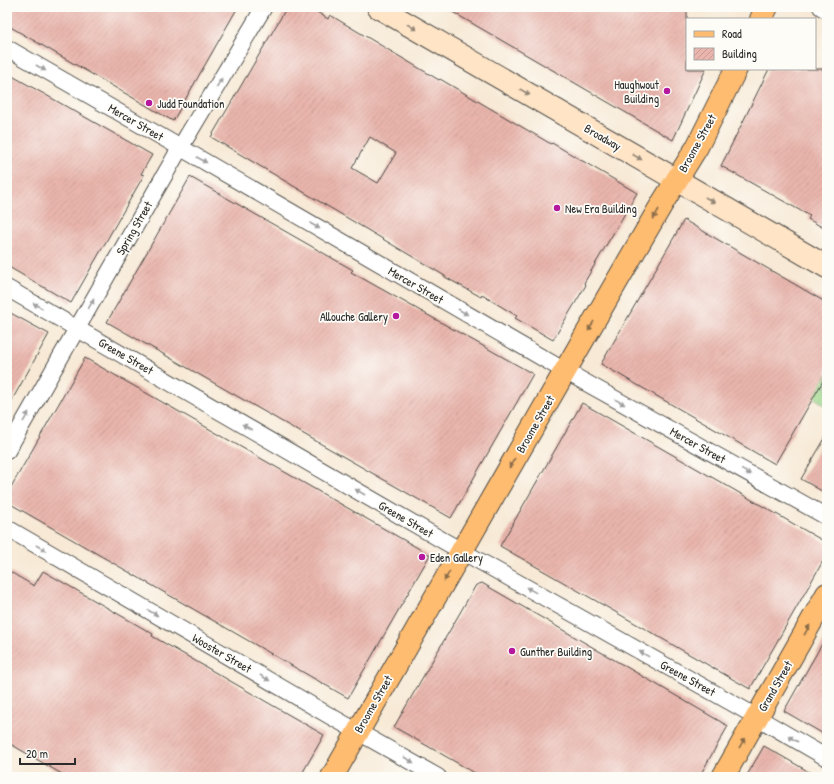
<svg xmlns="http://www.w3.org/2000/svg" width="834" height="784" viewBox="0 0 834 784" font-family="'Patrick Hand',sans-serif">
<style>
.garden{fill:url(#garden-dots);stroke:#64825b}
.building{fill:url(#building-hatch);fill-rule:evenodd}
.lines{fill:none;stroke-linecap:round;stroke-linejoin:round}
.street-casing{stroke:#4a4844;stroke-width:18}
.secondary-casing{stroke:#4a4844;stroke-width:24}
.primary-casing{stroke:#4a4844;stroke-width:24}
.street{stroke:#fff;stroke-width:16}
.secondary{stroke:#ffe4c6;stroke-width:22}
.primary{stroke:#febc70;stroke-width:22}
.oneway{fill:#958878}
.oneway2{fill:#a0a0a0}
.oneway3{fill:#8a6c4a}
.poi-dot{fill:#b5179e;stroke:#fdfcf7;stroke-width:1.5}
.labels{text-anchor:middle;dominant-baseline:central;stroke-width:3.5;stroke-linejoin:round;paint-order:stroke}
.poi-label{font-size:12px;fill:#2b2b2b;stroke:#fdfcf7;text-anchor:start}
.street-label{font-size:12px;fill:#2b2b2b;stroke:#fdfcf7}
</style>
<defs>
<pattern id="garden-dots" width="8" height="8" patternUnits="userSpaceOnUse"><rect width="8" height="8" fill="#9ed88b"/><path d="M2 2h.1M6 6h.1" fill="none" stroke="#88ba78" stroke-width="1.8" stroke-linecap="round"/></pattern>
<pattern id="building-hatch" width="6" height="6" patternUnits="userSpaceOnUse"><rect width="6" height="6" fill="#e9b5ac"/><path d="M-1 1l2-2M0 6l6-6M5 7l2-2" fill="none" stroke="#c89c94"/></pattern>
</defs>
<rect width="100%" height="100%" fill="#fdfcf7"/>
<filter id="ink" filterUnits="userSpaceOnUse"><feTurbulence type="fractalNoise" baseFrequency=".025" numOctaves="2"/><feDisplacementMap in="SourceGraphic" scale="8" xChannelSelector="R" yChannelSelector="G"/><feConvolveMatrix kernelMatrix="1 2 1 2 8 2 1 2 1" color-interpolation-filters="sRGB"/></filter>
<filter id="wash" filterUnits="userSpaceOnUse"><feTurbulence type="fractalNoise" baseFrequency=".012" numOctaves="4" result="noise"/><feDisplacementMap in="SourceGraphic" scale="16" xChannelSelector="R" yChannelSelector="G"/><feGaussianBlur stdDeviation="0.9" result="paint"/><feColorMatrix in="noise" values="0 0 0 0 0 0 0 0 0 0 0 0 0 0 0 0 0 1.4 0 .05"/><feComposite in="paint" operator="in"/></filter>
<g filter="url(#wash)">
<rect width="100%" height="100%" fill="#f7e9d5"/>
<path class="garden" d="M 827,374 L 827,406 L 813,397 Z"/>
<g id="blocks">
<path class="building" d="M 7,7 L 238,7 L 173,121 L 7,25 Z
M 287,7 L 309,7 L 328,19 L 330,15 L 439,80 L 440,79 L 551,144 L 552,143 L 637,193 L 584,283 L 586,285 L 553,340 L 515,318 L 517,316 L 482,295 L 481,297 L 445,277 L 445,276 L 211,137 ZM 370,137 L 396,153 L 378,183 L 352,168 Z
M 444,7 L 687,7 L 687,69 L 706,69 L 673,140 Z
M 769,69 L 827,69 L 827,230 L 808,219 L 810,216 L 721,166 Z
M 7,73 L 152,155 L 141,174 L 144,175 L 71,303 L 7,266 Z
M 190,177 L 353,270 L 351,272 L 533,374 L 451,518 L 107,322 Z
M 684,220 L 827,303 L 827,374 L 775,464 L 601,364 Z
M 7,311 L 49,334 L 7,409 Z
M 85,358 L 430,555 L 348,698 L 7,502 L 7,494 Z
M 582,403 L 827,543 L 827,554 L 750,689 L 500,546 Z
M 827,435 L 827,494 L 801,479 Z
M 7,570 L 34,586 L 43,571 L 153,634 L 152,636 L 324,735 L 300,777 L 67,777 L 7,742 Z
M 482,583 L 728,726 L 699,777 L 482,777 L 394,727 L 476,585 Z
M 827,635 L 827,736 L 784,711 Z
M 764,746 L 818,777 L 746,777 Z"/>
</g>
</g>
<g filter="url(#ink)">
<use href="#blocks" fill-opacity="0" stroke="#4a4844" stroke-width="1"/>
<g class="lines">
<defs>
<path id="street" d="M 821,7 L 827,10
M 7,48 L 195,156 L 565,371 L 827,517
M 7,288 L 442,540 L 741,708 L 827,758
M 7,451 L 180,148 L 264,7
M 7,528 L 330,716 L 438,777"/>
<path id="secondary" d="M 378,7 L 827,267"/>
<path id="primary" d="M 761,19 L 767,7
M 332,777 L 580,345 L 663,202 L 697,147 L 736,69
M 723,777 L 827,594"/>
</defs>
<use href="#street" class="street-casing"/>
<use href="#secondary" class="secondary-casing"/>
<use href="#primary" class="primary-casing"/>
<use href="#street" class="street"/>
<use href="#secondary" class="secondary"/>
<use href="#primary" class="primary"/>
</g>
<defs><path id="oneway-solid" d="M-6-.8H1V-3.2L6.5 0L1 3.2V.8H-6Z"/></defs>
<g class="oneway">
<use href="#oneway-solid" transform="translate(412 27) rotate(30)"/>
<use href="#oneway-solid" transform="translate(525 92) rotate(30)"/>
<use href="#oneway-solid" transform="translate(637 157) rotate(30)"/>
<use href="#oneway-solid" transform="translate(710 200) rotate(30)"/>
</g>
<g class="oneway2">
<use href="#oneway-solid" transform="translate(41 68) rotate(30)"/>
<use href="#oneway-solid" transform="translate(219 83) rotate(-59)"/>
<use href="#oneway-solid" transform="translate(202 160) rotate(30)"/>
<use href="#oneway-solid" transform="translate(315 226) rotate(30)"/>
<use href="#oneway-solid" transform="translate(91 304) rotate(-60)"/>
<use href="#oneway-solid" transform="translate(38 306) rotate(-150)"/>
<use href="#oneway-solid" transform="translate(463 312) rotate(30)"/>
<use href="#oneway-solid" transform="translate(620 402) rotate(29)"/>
<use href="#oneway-solid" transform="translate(26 417) rotate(-60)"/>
<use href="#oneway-solid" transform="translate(247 427) rotate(-150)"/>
<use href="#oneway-solid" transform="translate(746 472) rotate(29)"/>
<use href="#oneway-solid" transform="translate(360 492) rotate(-150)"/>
<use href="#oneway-solid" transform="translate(41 548) rotate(30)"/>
<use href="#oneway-solid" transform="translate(531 590) rotate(-151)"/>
<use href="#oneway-solid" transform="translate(153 613) rotate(30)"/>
<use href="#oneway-solid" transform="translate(644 654) rotate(-151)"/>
<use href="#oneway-solid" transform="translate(265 678) rotate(30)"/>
<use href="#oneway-solid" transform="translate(793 739) rotate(-150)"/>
<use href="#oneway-solid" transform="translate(409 760) rotate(30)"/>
</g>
<g class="oneway3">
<use href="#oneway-solid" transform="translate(656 214) rotate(120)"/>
<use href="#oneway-solid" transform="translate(591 326) rotate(120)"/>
<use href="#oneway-solid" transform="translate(512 463) rotate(120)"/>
<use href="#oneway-solid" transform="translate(447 576) rotate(120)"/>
<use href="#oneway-solid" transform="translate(807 630) rotate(-61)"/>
<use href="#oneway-solid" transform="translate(742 743) rotate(-60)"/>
</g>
</g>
<g class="poi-dot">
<circle cx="667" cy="91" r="4"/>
<circle cx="149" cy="103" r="4"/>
<circle cx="557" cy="208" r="4"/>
<circle cx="396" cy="316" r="4"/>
<circle cx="422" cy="557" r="4"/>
<circle cx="512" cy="651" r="4"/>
</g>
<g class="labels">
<g class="poi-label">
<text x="659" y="84" text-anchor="end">Haughwout<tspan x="659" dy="14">Building</tspan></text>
<text x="157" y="103">Judd Foundation</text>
<text x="565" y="208">New Era Building</text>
<text x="388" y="316" text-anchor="end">Allouche Gallery</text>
<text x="430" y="557">Eden Gallery</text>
<text x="520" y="651">Gunther Building</text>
</g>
<g class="street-label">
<text transform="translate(136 122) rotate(30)">Mercer Street</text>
<text transform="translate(603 137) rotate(30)">Broadway</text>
<text transform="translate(697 143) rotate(-61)">Broome Street</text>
<text transform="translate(134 228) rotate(-60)">Spring Street</text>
<text transform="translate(416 285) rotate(30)">Mercer Street</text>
<text transform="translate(126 356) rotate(30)">Greene Street</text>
<text transform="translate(535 424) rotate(-60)">Broome Street</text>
<text transform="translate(698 445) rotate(29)">Mercer Street</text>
<text transform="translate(406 519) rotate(30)">Greene Street</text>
<text transform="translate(222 653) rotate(30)">Wooster Street</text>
<text transform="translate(688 678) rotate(29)">Greene Street</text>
<text transform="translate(775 686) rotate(-60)">Grand Street</text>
<text transform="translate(373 704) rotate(-60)">Broome Street</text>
</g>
</g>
<rect width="834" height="784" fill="none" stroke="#fdfcf7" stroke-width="24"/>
<rect x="686" y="18" width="130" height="52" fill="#fdfcf7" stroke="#a9a8a5"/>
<rect x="694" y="31" width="20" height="6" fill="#febc70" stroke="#a9a8a5"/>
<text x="722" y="38" font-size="12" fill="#2b2b2b">Road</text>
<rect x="694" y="48" width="20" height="12" fill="url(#building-hatch)" stroke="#a9a8a5"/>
<text x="722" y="58" font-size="12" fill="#2b2b2b">Building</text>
<path d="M20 758v6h55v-6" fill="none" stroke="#2b2b2b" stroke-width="2"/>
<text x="26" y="758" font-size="12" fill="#2b2b2b" stroke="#fdfcf7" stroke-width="3" paint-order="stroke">20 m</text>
</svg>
